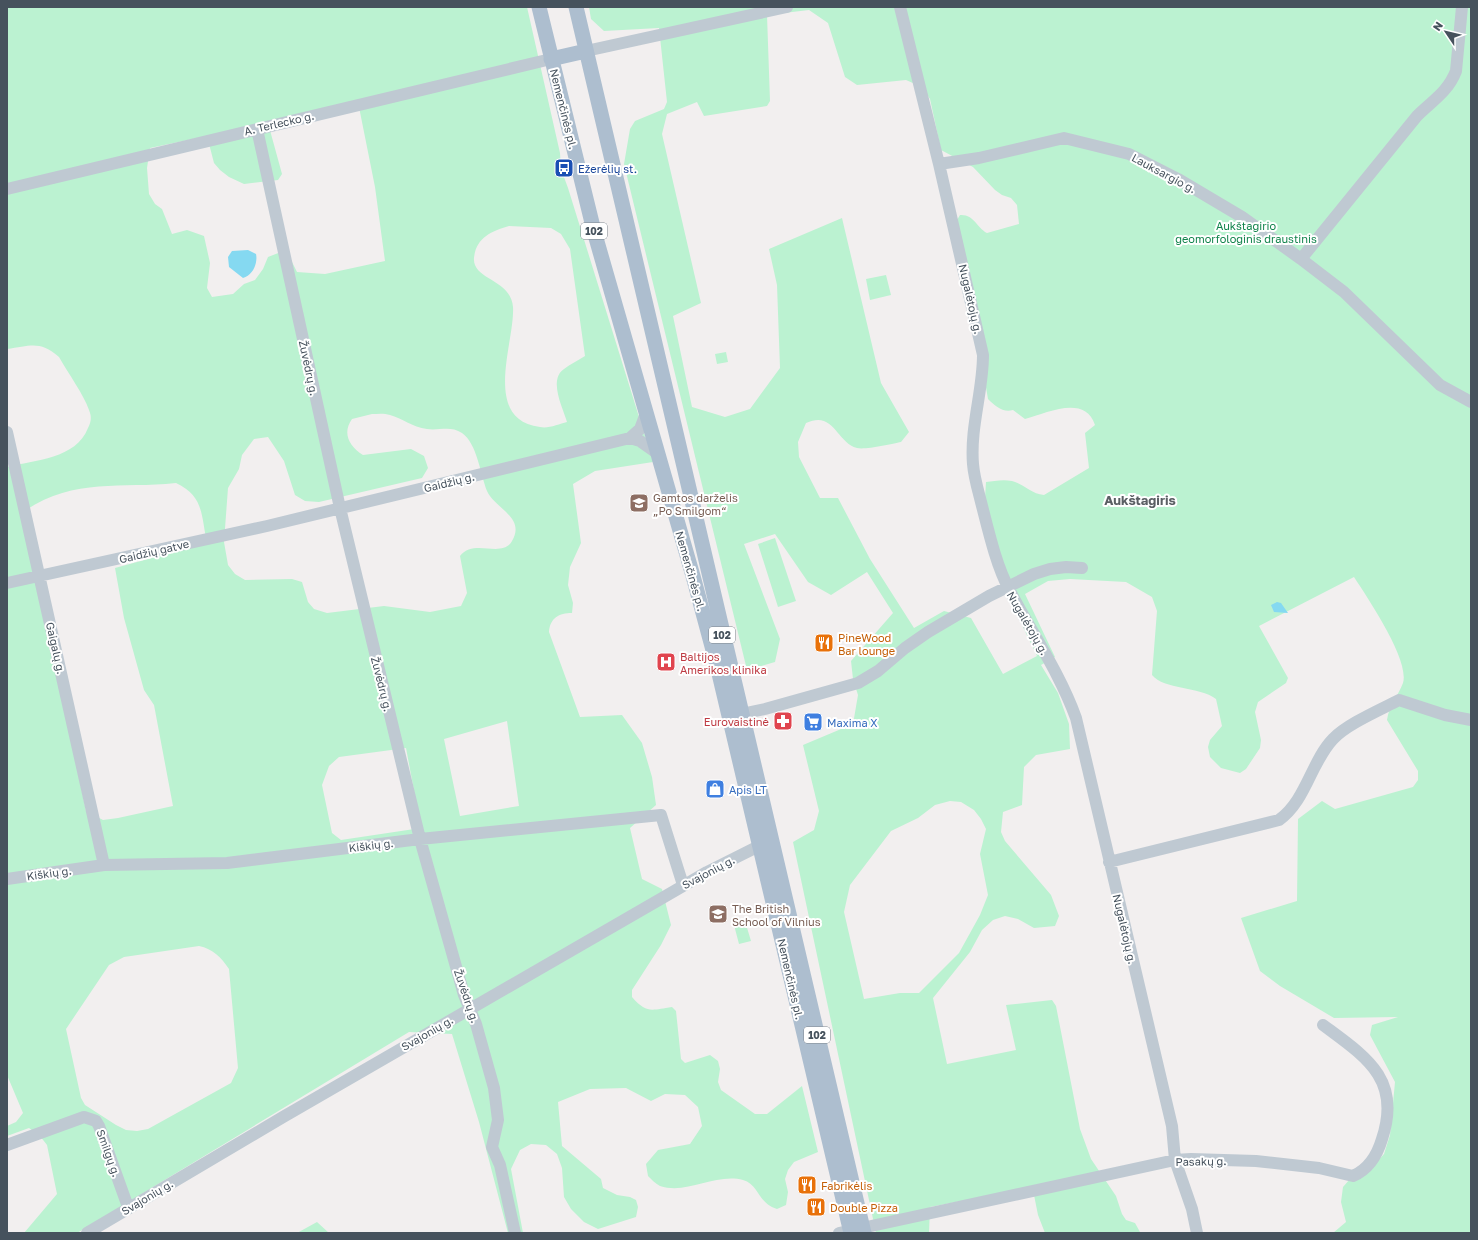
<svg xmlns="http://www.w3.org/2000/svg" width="1478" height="1240" viewBox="0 0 1478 1240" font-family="'Golos Text',sans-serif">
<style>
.green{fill:#bbf2d1;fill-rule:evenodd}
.water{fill:#85d9f1}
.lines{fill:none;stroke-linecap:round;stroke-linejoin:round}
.minor{stroke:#bfc9d2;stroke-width:12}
.major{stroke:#adbecf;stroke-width:15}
.labels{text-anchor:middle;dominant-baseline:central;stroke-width:4;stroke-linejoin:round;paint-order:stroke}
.shield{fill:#fff;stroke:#7e868e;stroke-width:1}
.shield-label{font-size:10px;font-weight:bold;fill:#46525d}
.street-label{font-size:11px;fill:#46525d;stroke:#fff}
.transit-label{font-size:11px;fill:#164399;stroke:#fff;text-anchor:start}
.park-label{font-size:11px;fill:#12844c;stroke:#fff}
.education-label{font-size:11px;fill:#785e54;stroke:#fff;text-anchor:start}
.food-label{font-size:11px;fill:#c56008;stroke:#fff;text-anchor:start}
.health-label{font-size:11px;fill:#be3a42;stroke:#fff;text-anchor:start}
.shop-label{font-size:11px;fill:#366cbe;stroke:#fff;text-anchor:start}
.quarter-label{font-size:13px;font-weight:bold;fill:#5b5f64;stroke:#fff}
</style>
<rect width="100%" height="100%" fill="#f2efef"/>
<path class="green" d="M 7,7 L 527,7 L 560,153 L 561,169 L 568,188 L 653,462 L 595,471 L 573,484 L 581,543 L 570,567 L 568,585 L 573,603 L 572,613 C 559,613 550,618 549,632 L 580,717 L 622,715 L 642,743 L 652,777 L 656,805 L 630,828 L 642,879 L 662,889 L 671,925 L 661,945 L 632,990 L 632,997 C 647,1014 651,1010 672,1007 L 676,1011 L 681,1059 L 685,1063 L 710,1055 L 718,1061 L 720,1069 L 718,1082 L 721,1090 L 755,1114 L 767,1114 L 802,1086 L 818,1152 L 794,1162 L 788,1170 L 785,1179 L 788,1192 L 786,1205 L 777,1209 C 757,1203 760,1185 743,1180 C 715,1173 687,1195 660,1186 C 656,1184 651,1179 648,1176 L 646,1164 L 658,1150 L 690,1144 L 702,1126 L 698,1107 L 685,1095 L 665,1094 L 651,1101 L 626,1088 L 590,1089 L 558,1102 L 562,1146 L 601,1179 L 603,1188 L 617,1195 L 630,1197 L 636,1200 L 638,1207 L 636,1217 L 598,1229 L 584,1222 L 571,1209 L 564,1197 L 562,1168 L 557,1154 L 546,1145 L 531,1144 L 520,1150 L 511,1169 L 523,1233 L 508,1233 L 479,1122 L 452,1034 L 409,1032 L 77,1233 L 24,1233 L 57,1194 L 47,1145 L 40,1136 L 29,1128 L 7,1136 L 7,1126 L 16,1122 L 23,1113 L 7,1075 L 7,467 C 35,460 76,459 88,428 C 91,422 92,417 89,410 C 84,395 68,373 59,357 C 40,340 30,346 7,349 ZM 358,102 L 375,187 L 385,261 L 325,274 L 297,272 L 286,250 L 268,257 L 263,269 L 255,280 L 244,284 L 233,294 L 212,297 L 207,288 L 210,263 L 204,236 L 187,230 L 172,234 L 162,209 L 155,204 L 149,194 L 147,168 L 150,148 L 207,136 L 214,163 L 220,170 L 229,177 L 244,184 L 278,180 L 282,174 L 268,123 ZM 509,226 L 551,228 L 561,234 L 570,249 L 585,356 C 579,360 570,364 564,369 C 548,380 563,408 567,422 C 559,424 548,429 540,427 C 481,419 515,343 513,307 C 511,279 472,280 474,258 C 476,238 491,231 509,226 ZM 372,414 C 377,414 384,413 390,415 C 402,418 412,427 427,429 C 439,431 450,425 462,433 C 477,443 481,476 487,491 C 495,509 526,517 512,541 C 502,559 474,538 460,556 L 467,593 L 461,606 L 430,612 L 384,606 L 327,613 L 314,609 L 308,602 L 302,582 L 292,579 L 245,580 L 235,574 L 228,565 L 224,542 L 228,488 L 239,469 L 242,455 L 254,439 L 268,437 L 284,461 L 295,495 L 305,501 L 319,502 L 422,478 L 428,468 L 424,456 L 411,449 L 363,455 C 349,446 342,433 352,419 ZM 176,483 C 204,496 201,515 207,543 L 115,568 L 124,618 L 144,690 L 154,705 L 173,806 L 118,818 L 103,820 L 86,811 L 23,512 C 73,477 120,489 176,483 ZM 507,721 L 519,806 L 460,816 L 444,739 ZM 406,748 L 421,828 L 341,840 L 332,833 L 322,785 L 329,766 L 339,757 ZM 199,946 C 213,949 221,957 229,969 L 238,1068 L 231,1083 L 148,1129 L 137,1131 L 126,1130 L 116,1125 L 85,1105 L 81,1098 L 66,1029 L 109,965 L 124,957 Z
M 589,7 L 1471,7 L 1471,1233 L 1333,1233 L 1346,1222 L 1341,1202 L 1343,1187 L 1350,1179 L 1364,1176 L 1384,1154 L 1390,1135 L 1395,1082 L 1370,1035 L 1372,1025 L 1398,1017 L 1334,1018 L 1280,986 L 1260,971 L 1241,918 L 1297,901 L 1298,819 L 1322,801 L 1335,809 L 1413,787 L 1418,780 L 1418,771 L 1387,720 C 1389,705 1398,696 1403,683 C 1410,660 1367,597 1354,577 L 1259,626 L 1288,678 L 1286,683 L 1258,702 L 1255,712 L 1261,740 L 1260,748 L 1246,769 L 1240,773 L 1221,768 L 1210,757 L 1208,747 L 1210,740 L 1222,726 L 1216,699 C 1199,686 1164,690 1152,675 L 1157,611 L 1152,597 L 1126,582 L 1070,579 L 1048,581 L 1025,594 L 1055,657 L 1041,665 L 1058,693 L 1069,724 L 1070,749 L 1036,755 L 1024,767 L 1022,805 L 1003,812 L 1001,832 L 1005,841 L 1051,895 L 1059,916 L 1055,926 L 1034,928 L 1018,919 L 1005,916 L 993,920 L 982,930 L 970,952 L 933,998 L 947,1064 L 1016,1050 L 1006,1005 L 1052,1000 L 1056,1006 L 1080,1129 L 1091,1159 L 1116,1196 L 1122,1214 L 1126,1220 L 1135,1223 L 1140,1232 L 1045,1233 L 1038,1215 L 1033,1190 L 1028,1188 L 930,1207 L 929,1233 L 876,1233 L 793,842 L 814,830 L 819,811 L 803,745 L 853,724 L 858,695 L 853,679 L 851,661 L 893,613 L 867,572 L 831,595 L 808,582 L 775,534 L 744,544 L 780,639 L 775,662 L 747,670 L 624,164 L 630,129 L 635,121 L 664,109 L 667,102 L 659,28 L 604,31 L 591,19 ZM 809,10 L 828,23 L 845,77 L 857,85 L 906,80 L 922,87 L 930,99 L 941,150 L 973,167 L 995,190 L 1002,195 L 1011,198 L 1017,205 L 1019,224 L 987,233 C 976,227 974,214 960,215 L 957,220 L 988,399 C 995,406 1003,413 1013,410 L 1025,419 C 1047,413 1085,394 1095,425 L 1085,433 L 1089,468 L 1044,495 C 1031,494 1024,484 1012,481 C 1003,479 994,481 986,482 L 983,531 L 1007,594 L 1037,656 L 1003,674 L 971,618 L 944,611 L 914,628 L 870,559 L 838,498 L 820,498 L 799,457 L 798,442 L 806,423 C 834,410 836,442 857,448 C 865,450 892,444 901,442 L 909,432 L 881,383 L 842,218 L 769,249 L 777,285 L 780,368 L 750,409 L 725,417 L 692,407 L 673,316 L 701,303 L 662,134 L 667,114 L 697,102 L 704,116 L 767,106 L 770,101 L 767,15 ZM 950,801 L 961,802 L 974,810 L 981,819 L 986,829 L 980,854 L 988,895 L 980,915 L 959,953 L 919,993 L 900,993 L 864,999 L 844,912 L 850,885 L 891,831 L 918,818 L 935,805 Z
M 886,275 L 891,295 L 870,300 L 866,279 Z
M 726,352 L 728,362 L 717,364 L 715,354 Z
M 775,538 L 796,601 L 778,607 L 758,544 Z
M 745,921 L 751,941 L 739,944 L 734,925 Z
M 317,1222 L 329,1233 L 297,1233 Z"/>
<path class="water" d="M 248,250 L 256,254 C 258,263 253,275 243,278 L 229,267 L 228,257 L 232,251 Z
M 1277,602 L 1281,603 L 1288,613 L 1274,612 L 1271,605 Z"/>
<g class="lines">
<path class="minor" d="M 900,7 L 939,164 L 983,355 C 983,391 970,427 973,464 C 974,477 978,490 981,502 C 988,529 996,565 1009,589 C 1031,632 1059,671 1076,718 L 1172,1126 L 1175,1160 L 1192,1209 L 1197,1233
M 586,51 L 787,7
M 257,129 L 340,508 L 420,839 L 464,995 L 476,1024 L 494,1088 L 498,1120 L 492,1147 L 500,1165 L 515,1233
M 939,164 L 979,158 L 1064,138 L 1129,154 L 1178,179 L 1242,217 L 1301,259 L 1344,292 L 1440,385 L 1471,402
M 7,189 L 551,59
M 1301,259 L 1417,116 C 1432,101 1448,92 1456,71 L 1462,7
M 7,432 L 104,865
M 630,438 L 640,429 L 646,413
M 7,583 L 267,526 L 630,438 L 640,441 L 657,453
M 741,714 L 765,709 L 858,683 L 878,671 L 905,648 L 928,632 L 989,596 L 1034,574 L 1050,569 L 1066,567 L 1082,568
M 1109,862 L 1279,820 C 1306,801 1311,762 1333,739 C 1347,724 1380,710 1399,700 L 1445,715 L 1471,720
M 7,879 L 104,865 L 227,863 L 420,839 L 661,815 L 683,885
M 7,1145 L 84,1117 L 96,1121 L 99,1126 L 128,1207
M 87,1233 L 283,1117 L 664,897 L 707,872 L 767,842
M 839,1233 L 1175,1160 L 1191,1159 L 1256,1161 L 1319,1168 L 1353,1176 C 1369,1169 1377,1156 1382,1139 C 1402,1079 1366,1057 1323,1025"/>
<path class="major" d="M 539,7 L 594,231 L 693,576 L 717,665 L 851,1233
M 576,7 L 864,1233
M 551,59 L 586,51"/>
</g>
<defs>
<symbol id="bus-square" viewBox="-11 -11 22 22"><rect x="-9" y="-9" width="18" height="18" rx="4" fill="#1a4fb4" stroke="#fff"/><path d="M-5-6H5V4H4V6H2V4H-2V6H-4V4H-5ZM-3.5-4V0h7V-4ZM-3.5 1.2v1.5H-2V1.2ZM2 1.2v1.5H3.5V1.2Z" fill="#fff"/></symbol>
<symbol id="school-square" viewBox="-11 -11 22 22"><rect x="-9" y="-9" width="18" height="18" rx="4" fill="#8d6e63" stroke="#fff"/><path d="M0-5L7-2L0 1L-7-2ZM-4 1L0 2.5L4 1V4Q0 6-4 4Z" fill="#fff"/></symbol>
<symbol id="restaurant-square" viewBox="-11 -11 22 22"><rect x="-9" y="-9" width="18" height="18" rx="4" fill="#e8710a" stroke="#fff"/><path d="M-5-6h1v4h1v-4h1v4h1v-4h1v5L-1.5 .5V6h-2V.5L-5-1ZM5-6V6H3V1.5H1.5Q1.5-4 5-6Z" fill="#fff"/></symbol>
<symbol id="hospital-square" viewBox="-11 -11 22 22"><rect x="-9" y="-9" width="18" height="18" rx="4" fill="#e0444e" stroke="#fff"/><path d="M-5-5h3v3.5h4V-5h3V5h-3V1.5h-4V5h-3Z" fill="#fff"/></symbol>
<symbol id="pharmacy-square" viewBox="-11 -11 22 22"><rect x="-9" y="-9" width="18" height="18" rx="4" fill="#e0444e" stroke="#fff"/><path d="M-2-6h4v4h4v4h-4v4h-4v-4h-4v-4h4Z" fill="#fff"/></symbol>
<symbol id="supermarket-square" viewBox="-11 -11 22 22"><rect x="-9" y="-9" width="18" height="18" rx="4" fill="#3f7fe0" stroke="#fff"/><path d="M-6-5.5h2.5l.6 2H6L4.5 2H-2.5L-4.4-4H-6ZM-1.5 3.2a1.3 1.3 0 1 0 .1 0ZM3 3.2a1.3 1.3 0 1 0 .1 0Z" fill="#fff"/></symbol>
<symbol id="shop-square" viewBox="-11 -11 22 22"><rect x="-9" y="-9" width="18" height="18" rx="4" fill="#3f7fe0" stroke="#fff"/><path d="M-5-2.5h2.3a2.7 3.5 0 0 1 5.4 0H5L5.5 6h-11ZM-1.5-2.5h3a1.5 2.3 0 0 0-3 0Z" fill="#fff"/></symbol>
</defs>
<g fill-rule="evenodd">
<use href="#bus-square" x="553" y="157" width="22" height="22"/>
<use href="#school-square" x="628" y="492" width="22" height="22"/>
<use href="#restaurant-square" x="813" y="632" width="22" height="22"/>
<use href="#hospital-square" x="655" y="651" width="22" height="22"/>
<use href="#pharmacy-square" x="772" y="710" width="22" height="22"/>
<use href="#supermarket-square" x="802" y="711" width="22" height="22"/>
<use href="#shop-square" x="704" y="778" width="22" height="22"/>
<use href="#school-square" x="707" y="903" width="22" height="22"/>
<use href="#restaurant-square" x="796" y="1174" width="22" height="22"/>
<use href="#restaurant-square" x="805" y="1196" width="22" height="22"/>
</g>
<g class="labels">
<g class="shield">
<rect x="581" y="223" width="26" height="16" rx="3"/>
<rect x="709" y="627" width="26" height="16" rx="3"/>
<rect x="804" y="1027" width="26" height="16" rx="3"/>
</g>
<g class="shield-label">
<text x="594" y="231">102</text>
<text x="722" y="635">102</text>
<text x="817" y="1035">102</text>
</g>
<g class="street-label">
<text transform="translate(564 109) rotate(76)">Nemenčinės pl.</text>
<text transform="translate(279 123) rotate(-13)">A. Terlecko g.</text>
<text transform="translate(1164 173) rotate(28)">Lauksargio g.</text>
<text transform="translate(971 299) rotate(77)">Nugalėtojų g.</text>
<text transform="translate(309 368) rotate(78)">Žuvėdrų g.</text>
<text transform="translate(449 482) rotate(-14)">Gaidžių g.</text>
<text transform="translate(154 551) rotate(-13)">Gaidžių gatve</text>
<text transform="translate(691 571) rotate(74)">Nemenčinės pl.</text>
<text transform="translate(1028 623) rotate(60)">Nugalėtojų g.</text>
<text transform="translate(56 648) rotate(77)">Gaigalų g.</text>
<text transform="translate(382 684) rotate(76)">Žuvėdrų g.</text>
<text transform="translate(371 845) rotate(-7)">Kiškių g.</text>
<text transform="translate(708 872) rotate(-28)">Svajonių g.</text>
<text transform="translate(49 873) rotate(-8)">Kiškių g.</text>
<text transform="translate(1125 929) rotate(77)">Nugalėtojų g.</text>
<text transform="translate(791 979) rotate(77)">Nemenčinės pl.</text>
<text transform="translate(467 996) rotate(71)">Žuvėdrų g.</text>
<text transform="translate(427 1033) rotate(-30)">Svajonių g.</text>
<text transform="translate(109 1153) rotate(70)">Smilgų g.</text>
<text transform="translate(1201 1161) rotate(-1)">Pasakų g.</text>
<text transform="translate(147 1197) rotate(-31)">Svajonių g.</text>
</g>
<g class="transit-label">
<text x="578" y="168">Ežerėlių st.</text>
</g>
<g class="park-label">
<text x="1246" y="225">Aukštagirio<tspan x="1246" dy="13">geomorfologinis draustinis</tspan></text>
</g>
<g class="education-label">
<text x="653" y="497">Gamtos darželis<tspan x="653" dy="13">„Po Smilgom“</tspan></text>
<text x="732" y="908">The British<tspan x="732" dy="13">School of Vilnius</tspan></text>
</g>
<g class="food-label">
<text x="838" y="637">PineWood<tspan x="838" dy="13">Bar lounge</tspan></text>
<text x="821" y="1185">Fabrikėlis</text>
<text x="830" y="1207">Double Pizza</text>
</g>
<g class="health-label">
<text x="680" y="656">Baltijos<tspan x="680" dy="13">Amerikos klinika</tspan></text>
<text x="769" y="721" text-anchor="end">Eurovaistinė</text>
</g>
<g class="shop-label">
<text x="827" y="722">Maxima X</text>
<text x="729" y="789">Apis LT</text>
</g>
<g class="quarter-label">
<text x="1140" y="500">Aukštagiris</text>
</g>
</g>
<rect width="1478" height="1240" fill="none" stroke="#46525d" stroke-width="16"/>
<g transform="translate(1446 32) rotate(305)" stroke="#ffffff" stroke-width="3" paint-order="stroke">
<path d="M0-3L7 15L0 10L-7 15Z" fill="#46525d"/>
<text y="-6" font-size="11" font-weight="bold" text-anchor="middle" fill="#46525d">N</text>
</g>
</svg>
